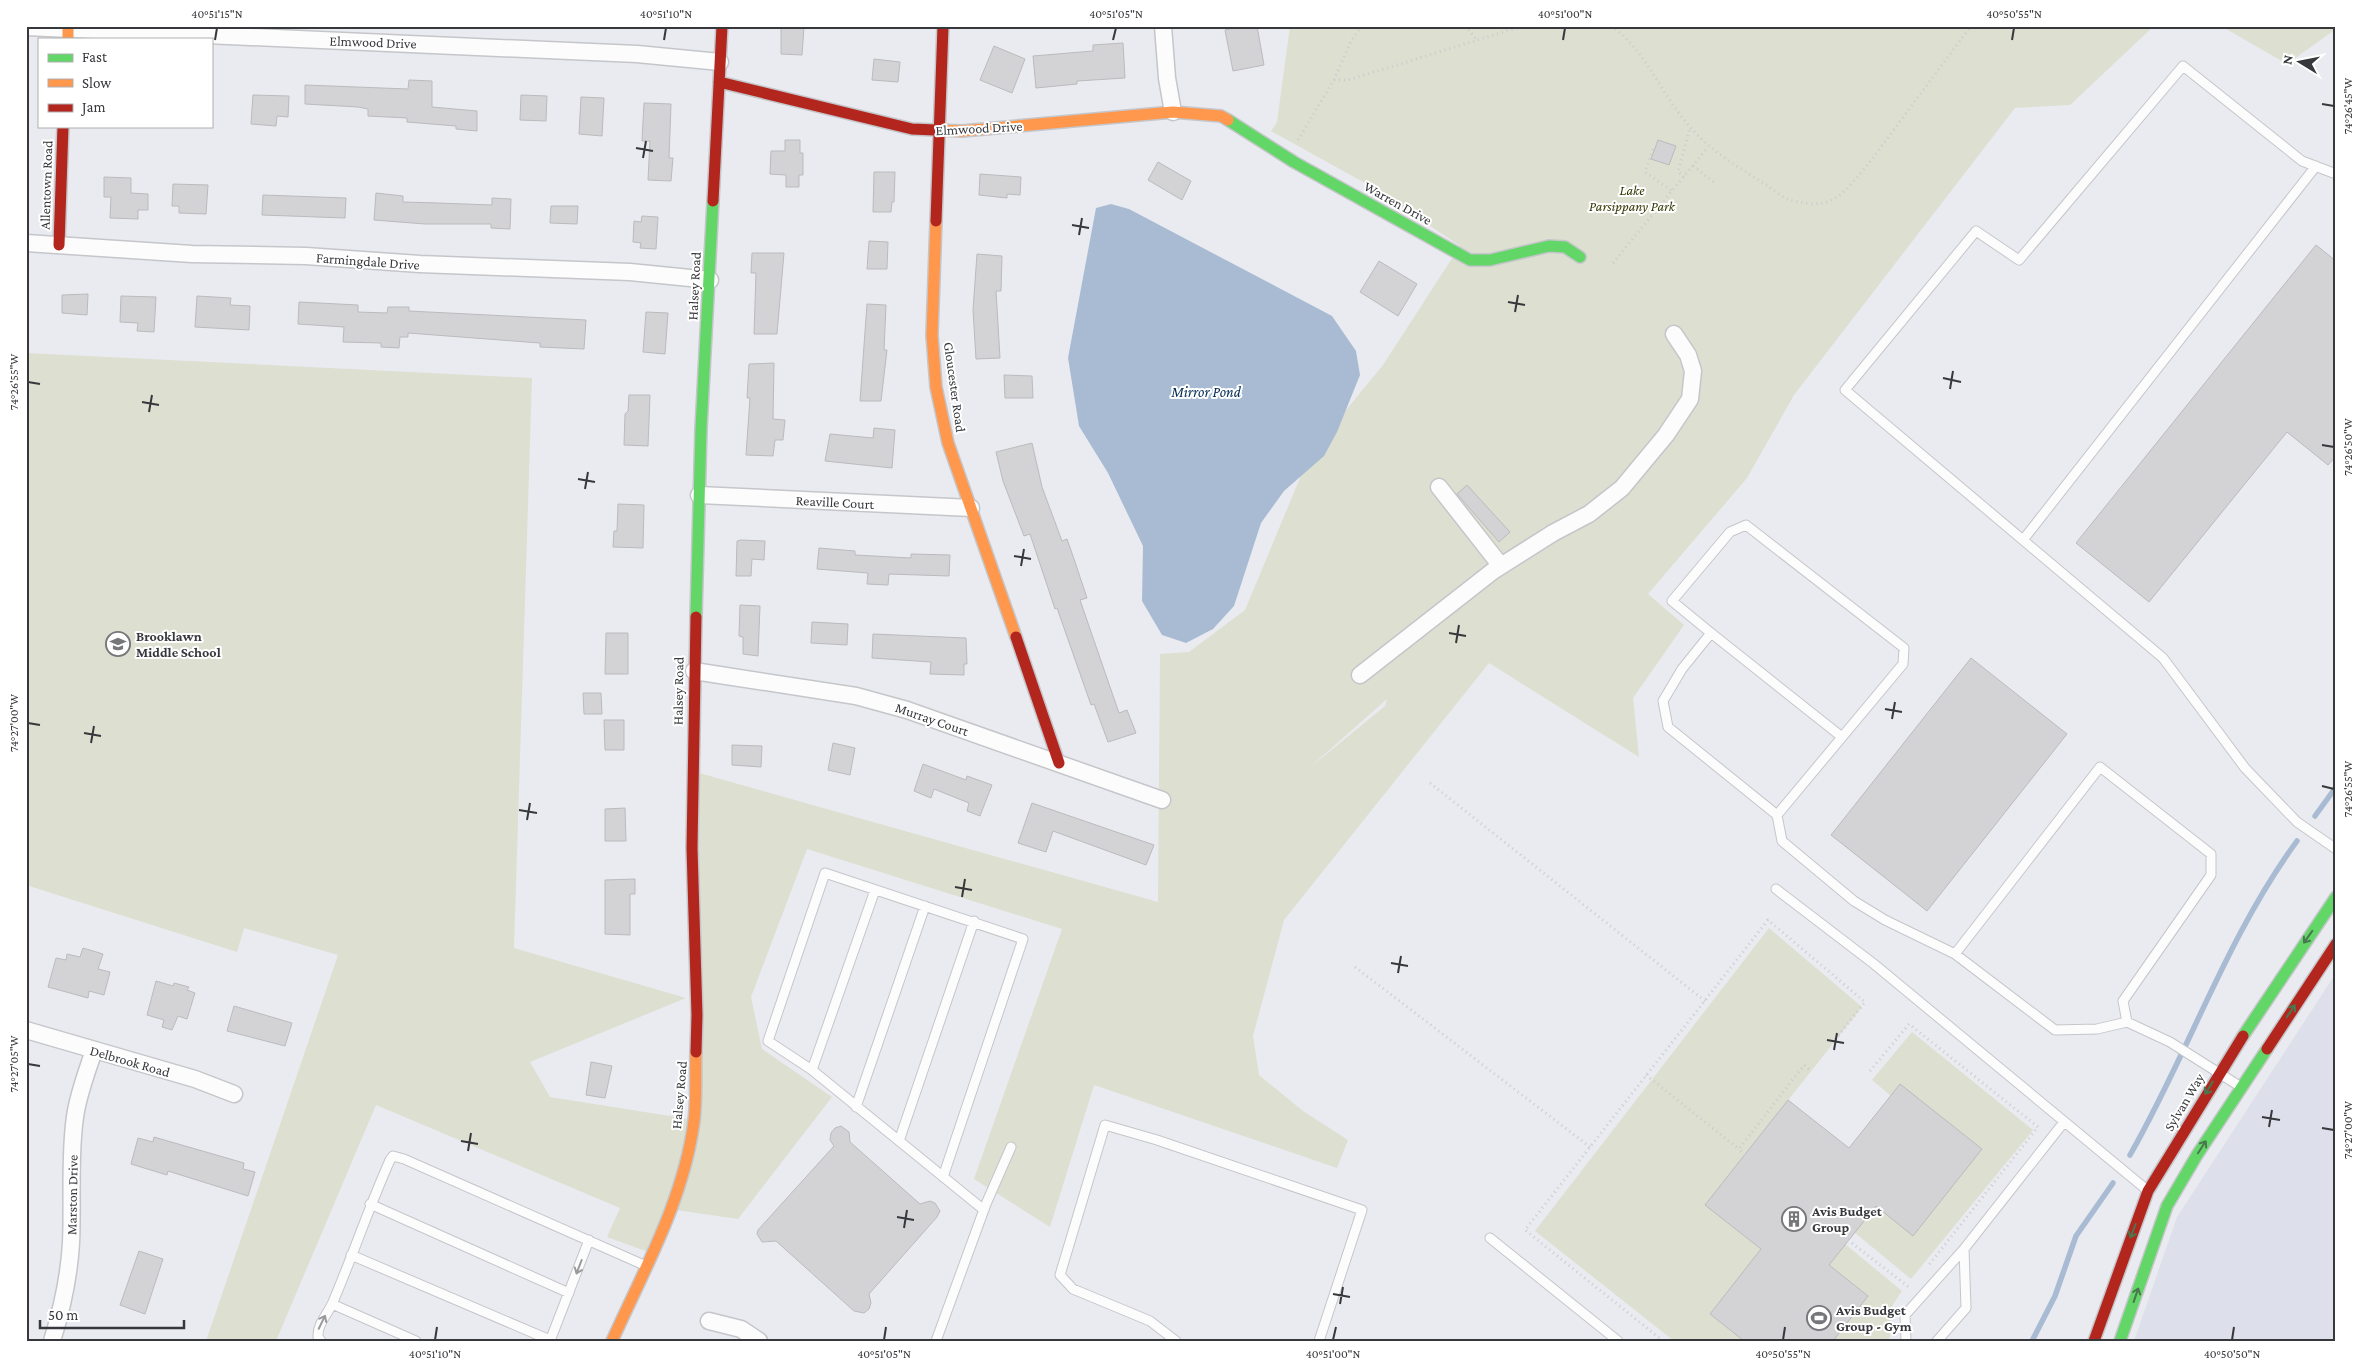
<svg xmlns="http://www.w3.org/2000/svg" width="2362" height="1367" viewBox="0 0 2362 1367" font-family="'Crimson Pro',serif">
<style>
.built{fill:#dddfea}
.green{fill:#dddfd0;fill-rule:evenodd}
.water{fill:#a8bbd3}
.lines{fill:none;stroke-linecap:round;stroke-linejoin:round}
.stream{stroke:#a8bbd3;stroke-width:5.5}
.building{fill:#d3d3d6;stroke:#bbbabd}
.lane-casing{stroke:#c5c6ca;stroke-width:11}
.street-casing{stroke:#c5c6ca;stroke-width:19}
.fast-casing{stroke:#c5c6ca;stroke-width:14}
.slow-casing{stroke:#c5c6ca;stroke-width:14}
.jam-casing{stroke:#c5c6ca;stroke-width:14}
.path{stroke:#cbcbce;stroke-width:3;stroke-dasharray:1 4;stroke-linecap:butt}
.lane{stroke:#fcfcfd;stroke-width:9}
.street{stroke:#fcfcfd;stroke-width:16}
.fast{stroke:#63d668;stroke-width:11}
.slow{stroke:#ff974d;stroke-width:11}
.jam{stroke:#b3261e;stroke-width:11}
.oneway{stroke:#49774e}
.oneway2{stroke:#9a9a9c}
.ticks{fill:none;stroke:#37383c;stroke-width:2}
.labels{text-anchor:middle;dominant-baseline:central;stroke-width:4;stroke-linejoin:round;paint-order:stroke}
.street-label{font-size:14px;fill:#37383c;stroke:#fff}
.park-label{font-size:14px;font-style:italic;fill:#343702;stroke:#fff}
.poi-label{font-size:14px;font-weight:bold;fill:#37383c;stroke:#fff;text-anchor:start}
.water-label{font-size:15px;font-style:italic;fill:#012953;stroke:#fff}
.neatline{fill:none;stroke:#37383c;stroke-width:2}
.ticks-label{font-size:12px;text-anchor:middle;fill:#37383c}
</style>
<rect width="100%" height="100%" fill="#eaebf0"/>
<path class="built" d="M 2336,973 L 2336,1341 L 2134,1341 L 2177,1217 Z"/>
<path class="green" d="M 1290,26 L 2154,26 L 2070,105 L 2015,108 L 1794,395 L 1747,478 L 1648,594 L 1684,625 L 1633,698 L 1639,757 L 1489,663 L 1284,920 L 1253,1036 L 1259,1075 L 1303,1111 L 1348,1140 L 1337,1168 L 1094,1085 L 1050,1227 L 974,1179 L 1062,929 L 807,849 L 751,997 L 762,1049 L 832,1097 L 738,1219 L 669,1209 L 651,1253 L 607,1237 L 620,1208 L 376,1105 L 276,1341 L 206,1341 L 338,955 L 244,928 L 237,952 L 26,885 L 26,353 L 532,378 L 514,948 L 686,998 L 530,1062 L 550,1097 L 695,1120 L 692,771 L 1158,902 L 1160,654 L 1189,652 L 1245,610 L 1310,454 L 1383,365 L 1460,246 L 1374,188 L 1271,131 L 1277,122 ZM 1387,699 L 1385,706 L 1308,769 Z
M 2221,26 L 2336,26 L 2336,29 L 2287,64 Z
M 1769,928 L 1862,1007 L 1705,1205 L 1761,1249 L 1744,1341 L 1674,1341 L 1535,1231 Z
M 1912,1032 L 2033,1130 L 1911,1279 L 1854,1232 L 1900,1084 L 1891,1096 L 1872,1080 Z
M 1845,1244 L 1902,1291 L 1892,1306 L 1890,1337 L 1887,1341 L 1833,1341 L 1868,1296 L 1829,1265 Z"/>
<path class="water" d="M 1111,204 L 1129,209 L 1332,316 L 1356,351 L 1360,375 L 1337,432 L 1324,456 L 1284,491 L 1261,523 L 1234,606 L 1213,629 L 1186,643 L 1162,635 L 1142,601 L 1143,546 L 1108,473 L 1079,426 L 1068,358 L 1096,208 Z"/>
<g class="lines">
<path class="stream" d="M 2315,816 L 2336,787
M 2130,1155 C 2189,1052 2226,938 2297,841
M 2032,1341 L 2055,1296 L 2076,1236 L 2113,1183"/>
</g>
<path class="building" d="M 1243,26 L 1257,26 L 1264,65 L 1233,71 L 1225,30 Z
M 781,27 L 804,27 L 802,55 L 781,54 Z
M 1123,43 L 1125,78 L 1077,81 L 1077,84 L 1036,88 L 1033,56 L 1093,51 L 1093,45 Z
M 994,46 L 1025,59 L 1012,93 L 980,80 Z
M 874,59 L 900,62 L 898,82 L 872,80 Z
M 409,80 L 432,81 L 432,107 L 477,111 L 477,131 L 456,129 L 456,126 L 407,122 L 407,118 L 368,116 L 368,109 L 358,107 L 305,104 L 305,85 L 408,89 Z
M 253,95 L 289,96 L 288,117 L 277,116 L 276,126 L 251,124 Z
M 521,95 L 547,96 L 546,121 L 520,120 Z
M 581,97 L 604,98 L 602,136 L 579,134 Z
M 644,103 L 671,104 L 669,158 L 673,158 L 671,181 L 648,180 L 650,141 L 642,141 Z
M 785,140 L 800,140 L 800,153 L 803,153 L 803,175 L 799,175 L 799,187 L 786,187 L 786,175 L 770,174 L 771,151 L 785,151 Z
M 1658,140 L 1676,146 L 1669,165 L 1651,159 Z
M 1158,162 L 1191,181 L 1182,200 L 1148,180 Z
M 874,172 L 895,172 L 894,202 L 892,202 L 891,212 L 873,212 Z
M 980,174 L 1021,177 L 1020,195 L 1007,194 L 1007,198 L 979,195 Z
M 104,177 L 131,178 L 131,193 L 148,194 L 148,210 L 138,210 L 138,219 L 110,218 L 111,197 L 104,197 Z
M 173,184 L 208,185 L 206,214 L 179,213 L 179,206 L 172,206 Z
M 376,193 L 403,196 L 403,202 L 438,203 L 492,205 L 492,198 L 511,199 L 510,229 L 491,228 L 491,224 L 425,224 L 374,220 Z
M 263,195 L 346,198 L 345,218 L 262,215 Z
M 551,206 L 578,206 L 577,224 L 550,223 Z
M 642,216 L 658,217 L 656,249 L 640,248 L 641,243 L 633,242 L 634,221 L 641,222 Z
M 869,241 L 888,242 L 887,269 L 867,269 Z
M 2316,245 L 2336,261 L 2336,456 L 2328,465 L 2287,432 L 2149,602 L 2076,543 Z
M 752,253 L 784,253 L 777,334 L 754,334 L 756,273 L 751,273 Z
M 977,254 L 1002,256 L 1001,291 L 996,291 L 1000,358 L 976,359 L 973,310 Z
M 1379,261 L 1417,284 L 1398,316 L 1360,292 Z
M 88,294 L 87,315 L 62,313 L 62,295 Z
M 121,296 L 156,297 L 154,332 L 137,331 L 138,323 L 120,322 Z
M 197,296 L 231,298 L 230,305 L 250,306 L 249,330 L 195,327 Z
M 299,302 L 358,305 L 358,312 L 387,313 L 388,307 L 409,307 L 409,311 L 586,320 L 584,349 L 540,347 L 540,343 L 408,333 L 408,337 L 400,337 L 399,348 L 381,347 L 381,343 L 343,342 L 344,327 L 298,324 Z
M 867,304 L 886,305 L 884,350 L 887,350 L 881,401 L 860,401 Z
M 646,312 L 668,313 L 665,354 L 643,352 Z
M 774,363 L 773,419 L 785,420 L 783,440 L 775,440 L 773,456 L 746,455 L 750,398 L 747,398 L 749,364 Z
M 1004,375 L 1032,376 L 1033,398 L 1005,398 Z
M 629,395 L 650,395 L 648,446 L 624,445 L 625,414 L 628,411 Z
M 874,428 L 895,430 L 892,468 L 825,461 L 830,434 L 873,438 Z
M 1032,443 L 1042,487 L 1062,541 L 1067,539 L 1075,562 L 1087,598 L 1080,600 L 1119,713 L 1127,710 L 1136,733 L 1108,742 L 1094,704 L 1091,705 L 1057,608 L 1055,609 L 1030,534 L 1024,536 L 1003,481 L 996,452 Z
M 1467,485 L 1510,532 L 1499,542 L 1457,494 Z
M 618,504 L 644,505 L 643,548 L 613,547 L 614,531 L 617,531 Z
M 741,540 L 765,541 L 764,560 L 752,559 L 751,576 L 736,576 L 737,541 Z
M 819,548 L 855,551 L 855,555 L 911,558 L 911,554 L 950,555 L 949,576 L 889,574 L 888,585 L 867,584 L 868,573 L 817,569 Z
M 740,605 L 760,606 L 758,656 L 743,654 L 743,637 L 739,636 Z
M 812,622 L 848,624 L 847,645 L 811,643 Z
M 606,633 L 628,633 L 628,674 L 605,674 Z
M 873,634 L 966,638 L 967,664 L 964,664 L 964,675 L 930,674 L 931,662 L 872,658 Z
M 1971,658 L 2067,734 L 1927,911 L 1831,835 Z
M 583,693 L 601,693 L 602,714 L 584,714 Z
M 604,720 L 624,720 L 624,750 L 605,750 Z
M 833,743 L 855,748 L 850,775 L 828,770 Z
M 732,745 L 762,746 L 761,767 L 732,765 Z
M 923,764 L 966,780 L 967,776 L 992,785 L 980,816 L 967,811 L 969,803 L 934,789 L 931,798 L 914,791 Z
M 1032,803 L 1154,845 L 1146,865 L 1053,831 L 1046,852 L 1018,843 Z
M 625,808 L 626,841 L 605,841 L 605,809 Z
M 635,879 L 635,894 L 630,894 L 630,935 L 605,934 L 605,880 Z
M 83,948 L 103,954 L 98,969 L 110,972 L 104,995 L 89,991 L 88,998 L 48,987 L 56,958 L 66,960 L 67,954 L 80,957 Z
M 156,981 L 173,986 L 174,983 L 189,987 L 187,990 L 195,993 L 187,1019 L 178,1016 L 172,1030 L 162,1027 L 164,1020 L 147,1015 Z
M 234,1006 L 292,1023 L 285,1046 L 227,1031 Z
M 591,1062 L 612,1066 L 605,1098 L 586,1095 Z
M 1900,1084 L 1982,1149 L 1913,1236 L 1876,1206 L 1829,1265 L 1868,1296 L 1833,1341 L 1744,1341 L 1710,1314 L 1761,1249 L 1705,1205 L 1788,1100 L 1849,1148 Z
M 841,1126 L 849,1132 L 850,1142 L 920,1204 L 930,1201 L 935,1203 L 940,1211 L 937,1217 L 869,1294 L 871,1303 L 869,1309 L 864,1313 L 854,1311 L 776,1241 L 762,1242 L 757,1234 L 758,1230 L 834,1146 L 830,1140 L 831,1133 L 835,1128 Z
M 154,1137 L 244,1163 L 243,1169 L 255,1172 L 248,1196 L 168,1171 L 167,1175 L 131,1164 L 138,1138 L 153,1142 Z
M 139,1251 L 163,1259 L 145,1314 L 120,1305 Z"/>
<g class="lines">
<defs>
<path id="lane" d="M 2336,174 L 2302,161 L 2183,66 L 2019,260 L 1976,231 L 1845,390 L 2163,658 L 2245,768 L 2297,822 L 2336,849
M 2023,540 L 2316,166
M 1711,633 L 1842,737
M 1777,815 L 1903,664 L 1904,648 L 1746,525 L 1730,532 L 1672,601 L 1711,633 L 1682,669 L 1663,701 L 1668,727 L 1777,815 L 1782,841 L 1854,901 L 1885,920 L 1955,954 L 2055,1030 L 2097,1029 L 2127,1022 L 2170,1042 L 2241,1087
M 1776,889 L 1874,964 L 2147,1190
M 1955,954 L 2100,767 L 2211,854 L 2211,875 L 2123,1001 L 2127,1022
M 812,1070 L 875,890
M 856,1107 L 925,906
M 899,1141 L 974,921
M 943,1177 L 1023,939 L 825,873 L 768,1041 L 812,1070 L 984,1210
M 370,1204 L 569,1293
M 1490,1238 L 1618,1341
M 351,1255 L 550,1340
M 332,1304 L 416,1341
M 321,1341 L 318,1337 C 317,1324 328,1314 333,1302 C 353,1255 369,1207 390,1160 L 393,1156 L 404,1159 L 644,1265
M 550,1341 L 589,1240
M 936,1341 L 986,1204 L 1011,1147
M 1176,1341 L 1150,1321 L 1073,1289 L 1060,1275 L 1105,1125 L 1157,1140 L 1362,1210 L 1319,1341
M 1906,1341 L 1905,1315 L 1964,1249
M 1937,1341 L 1966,1308 L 1964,1249 L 2064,1122"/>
<path id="street" d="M 1163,26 L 1167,78 L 1173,112
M 26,27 L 637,54 L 720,62
M 26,243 L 192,254 L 306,256 L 420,264 L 630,272 L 710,280
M 1439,487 L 1501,566
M 699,495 L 971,508
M 694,671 L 856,696 L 907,710 L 1162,800
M 1360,675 L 1493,571 L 1553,533 L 1589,514 L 1622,488 L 1666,435 L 1690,399 L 1693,371 L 1688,355 L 1674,334
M 26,1030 L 195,1079 L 234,1094
M 709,1321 L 741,1329 L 759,1341
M 52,1341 C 62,1309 69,1277 71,1243 C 73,1201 69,1158 75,1117 C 78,1094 87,1072 94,1050"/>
<path id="fast" d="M 1228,120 L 1294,162 L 1470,260 L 1490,260 L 1549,246 L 1565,247 L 1580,257
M 696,617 L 701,429 L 713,201
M 2243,1036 L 2336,897
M 2120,1341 L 2167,1206 L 2197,1155 L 2267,1049"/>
<path id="slow" d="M 68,26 L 68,39
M 935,130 L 962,131 L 1173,112 L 1221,116 L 1228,120
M 936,221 L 932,335 L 936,387 L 948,443 L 1016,637
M 612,1341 C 644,1270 684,1199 694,1121 C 697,1098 695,1075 696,1052"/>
<path id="jam" d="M 719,82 L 912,129 L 935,130
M 713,201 L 722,26
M 936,221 L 943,26
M 59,245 L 63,126
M 696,617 L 692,848 L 697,1015 L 696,1052
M 1016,637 L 1059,763
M 2267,1049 L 2336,944
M 2094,1341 L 2148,1191 L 2243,1036"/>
</defs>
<use href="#lane" class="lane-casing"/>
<use href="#street" class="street-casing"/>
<use href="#fast" class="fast-casing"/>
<use href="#slow" class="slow-casing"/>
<use href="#jam" class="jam-casing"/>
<path class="path" d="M 1465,26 L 1477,40
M 1611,26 C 1644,48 1660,91 1685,121 C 1707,149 1735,165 1765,184 C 1772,189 1781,197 1790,200 C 1799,203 1814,205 1824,203 C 1843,198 1857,177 1869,163 L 1971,26
M 1334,80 L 1348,80 L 1523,26
M 1298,140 L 1334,80 L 1351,41 L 1362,26
M 1653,149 L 1645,172 L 1672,191
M 1693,166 L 1715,183
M 1684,177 L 1678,172 L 1690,128
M 1613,263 L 1708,147
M 1430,783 L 1705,1001
M 1355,967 L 1590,1147
M 1870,1071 L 1909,1024 L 2038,1127 L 1928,1266
M 1646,1075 L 1739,1149
M 1745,1155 L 1739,1149 L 1804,1065 L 1811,1071
M 1848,1240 L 1910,1288
M 1663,1341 L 1525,1230 L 1768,920 L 1865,1002 L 1834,1041"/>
<use href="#lane" class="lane"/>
<use href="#street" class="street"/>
<use href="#fast" class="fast"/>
<use href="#slow" class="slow"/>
<use href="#jam" class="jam"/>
</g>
<defs><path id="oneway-shaft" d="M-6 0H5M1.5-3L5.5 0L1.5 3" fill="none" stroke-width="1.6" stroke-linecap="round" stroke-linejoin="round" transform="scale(1.25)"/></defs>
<g class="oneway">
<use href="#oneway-shaft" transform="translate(2308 937) rotate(125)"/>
<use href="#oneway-shaft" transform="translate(2291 1011) rotate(-56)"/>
<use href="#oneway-shaft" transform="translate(2209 1088) rotate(121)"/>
<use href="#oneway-shaft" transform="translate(2202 1147) rotate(-57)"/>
<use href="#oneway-shaft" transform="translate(2133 1231) rotate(111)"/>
<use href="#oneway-shaft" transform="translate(2136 1295) rotate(-71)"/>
</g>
<g class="oneway2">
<use href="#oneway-shaft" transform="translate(579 1267) rotate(111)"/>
<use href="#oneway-shaft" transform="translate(322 1322) rotate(-64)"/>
</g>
<path class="ticks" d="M 215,40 L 217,28M 664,40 L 666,28M 1113,40 L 1116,28M 1563,40 L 1565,28M 2012,40 L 2014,28M 2322,104 L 2334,106M 636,148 L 653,151M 643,158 L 646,141M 1072,225 L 1089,228M 1079,235 L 1082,218M 1508,302 L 1525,305M 1515,312 L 1518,295M 1943,378 L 1961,382M 28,382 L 40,384M 1950,389 L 1953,371M 142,402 L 159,405M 149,412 L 152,395M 2322,445 L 2334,447M 578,479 L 595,482M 585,489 L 588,472M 1014,556 L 1031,559M 1021,566 L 1024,549M 1449,633 L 1466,636M 1456,643 L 1459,625M 1885,709 L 1902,712M 1892,719 L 1895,702M 28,723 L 40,725M 84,733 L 101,736M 91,743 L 94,726M 2322,786 L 2334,789M 519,810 L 537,813M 527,820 L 530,803M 955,887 L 972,890M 962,897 L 965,879M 1391,963 L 1408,966M 1398,973 L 1401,956M 1827,1040 L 1844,1043M 1834,1050 L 1837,1033M 28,1064 L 40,1066M 2262,1117 L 2280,1120M 2269,1127 L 2272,1110M 2322,1128 L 2334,1130M 461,1141 L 478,1144M 468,1151 L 471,1133M 897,1217 L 914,1220M 904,1228 L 907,1210M 1333,1294 L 1350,1297M 1340,1304 L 1343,1287M 435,1340 L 437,1327M 884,1340 L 886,1327M 1333,1340 L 1336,1327M 1783,1340 L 1785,1327M 2232,1340 L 2234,1327"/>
<defs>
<symbol id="school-ring" viewBox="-11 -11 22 22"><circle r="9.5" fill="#fff" stroke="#76777b" stroke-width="1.5"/><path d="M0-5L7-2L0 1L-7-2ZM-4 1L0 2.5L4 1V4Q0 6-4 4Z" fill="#76777b"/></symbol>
<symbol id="building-ring" viewBox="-11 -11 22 22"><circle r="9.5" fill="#fff" stroke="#76777b" stroke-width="1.5"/><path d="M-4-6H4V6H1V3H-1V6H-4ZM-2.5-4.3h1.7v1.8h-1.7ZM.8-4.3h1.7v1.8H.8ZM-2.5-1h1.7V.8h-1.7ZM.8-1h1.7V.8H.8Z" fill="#76777b"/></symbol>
<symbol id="stadium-ring" viewBox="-11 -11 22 22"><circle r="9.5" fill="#fff" stroke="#76777b" stroke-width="1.5"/><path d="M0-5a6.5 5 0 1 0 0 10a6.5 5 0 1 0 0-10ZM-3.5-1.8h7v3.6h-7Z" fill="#76777b"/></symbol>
</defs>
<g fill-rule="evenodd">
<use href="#school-ring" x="104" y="630" width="28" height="28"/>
<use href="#building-ring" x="1780" y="1205" width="28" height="28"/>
<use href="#stadium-ring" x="1805" y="1304" width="28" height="28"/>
</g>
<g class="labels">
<g class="street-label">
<text transform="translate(373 42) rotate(2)">Elmwood Drive</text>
<text transform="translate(979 128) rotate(-3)">Elmwood Drive</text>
<text transform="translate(46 185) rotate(-88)">Allentown Road</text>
<text transform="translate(1398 203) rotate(29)">Warren Drive</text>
<text transform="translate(368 261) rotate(4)">Farmingdale Drive</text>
<text transform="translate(694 286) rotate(-87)">Halsey Road</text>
<text transform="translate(955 387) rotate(82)">Gloucester Road</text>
<text transform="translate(835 502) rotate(3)">Reaville Court</text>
<text transform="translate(678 691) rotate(-89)">Halsey Road</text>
<text transform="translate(932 719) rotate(19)">Murray Court</text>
<text transform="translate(130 1061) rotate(16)">Delbrook Road</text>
<text transform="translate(679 1095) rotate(-85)">Halsey Road</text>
<text transform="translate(2184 1102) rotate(-59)">Sylvan Way</text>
<text transform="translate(72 1195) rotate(-89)">Marston Drive</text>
</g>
<g class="park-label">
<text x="1632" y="190">Lake<tspan x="1632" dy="16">Parsippany Park</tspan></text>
</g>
<g class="poi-label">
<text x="136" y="636">Brooklawn<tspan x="136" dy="16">Middle School</tspan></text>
<text x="1812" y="1211">Avis Budget<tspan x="1812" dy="16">Group</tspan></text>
<text x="1836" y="1310">Avis Budget<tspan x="1836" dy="16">Group - Gym</tspan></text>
</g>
<g class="water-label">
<text x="1206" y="392">Mirror Pond</text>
</g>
</g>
<rect width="2362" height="1367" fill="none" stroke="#ffffff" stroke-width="55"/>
<rect x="38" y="38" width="175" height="90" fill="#ffffff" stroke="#afafb1"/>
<rect x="48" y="54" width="25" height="8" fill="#63d668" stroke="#afafb1"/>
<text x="82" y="62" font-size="15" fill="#37383c">Fast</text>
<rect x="48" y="79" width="25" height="8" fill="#ff974d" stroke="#afafb1"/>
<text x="82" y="88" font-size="15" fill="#37383c">Slow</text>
<rect x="48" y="104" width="25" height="8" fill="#b3261e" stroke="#afafb1"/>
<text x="82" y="112" font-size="15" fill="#37383c">Jam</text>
<g transform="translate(2300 62) rotate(280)" stroke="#ffffff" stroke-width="4" paint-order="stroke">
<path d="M0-4L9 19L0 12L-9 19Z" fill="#37383c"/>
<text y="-8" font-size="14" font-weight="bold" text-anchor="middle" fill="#37383c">N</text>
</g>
<path d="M40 1320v8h144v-8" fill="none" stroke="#37383c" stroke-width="2.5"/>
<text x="48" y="1320" font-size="15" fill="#37383c" stroke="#ffffff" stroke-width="4" paint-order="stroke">50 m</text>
<rect x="28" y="28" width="2306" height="1312" class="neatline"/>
<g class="ticks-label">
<text x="217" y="18">40°51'15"N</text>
<text x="666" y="18">40°51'10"N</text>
<text x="1116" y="18">40°51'05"N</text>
<text x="1565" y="18">40°51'00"N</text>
<text x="2014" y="18">40°50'55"N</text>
<text transform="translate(2348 106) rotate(-90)" y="4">74°26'45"W</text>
<text transform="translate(14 382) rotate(-90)" y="4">74°26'55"W</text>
<text transform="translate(2348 447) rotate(-90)" y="4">74°26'50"W</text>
<text transform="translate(14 723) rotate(-90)" y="4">74°27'00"W</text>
<text transform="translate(2348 789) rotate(-90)" y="4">74°26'55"W</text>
<text transform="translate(14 1064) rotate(-90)" y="4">74°27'05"W</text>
<text transform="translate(2348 1130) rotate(-90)" y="4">74°27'00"W</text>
<text x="435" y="1358">40°51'10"N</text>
<text x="884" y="1358">40°51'05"N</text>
<text x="1333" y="1358">40°51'00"N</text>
<text x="1783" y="1358">40°50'55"N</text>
<text x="2232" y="1358">40°50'50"N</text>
</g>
</svg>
